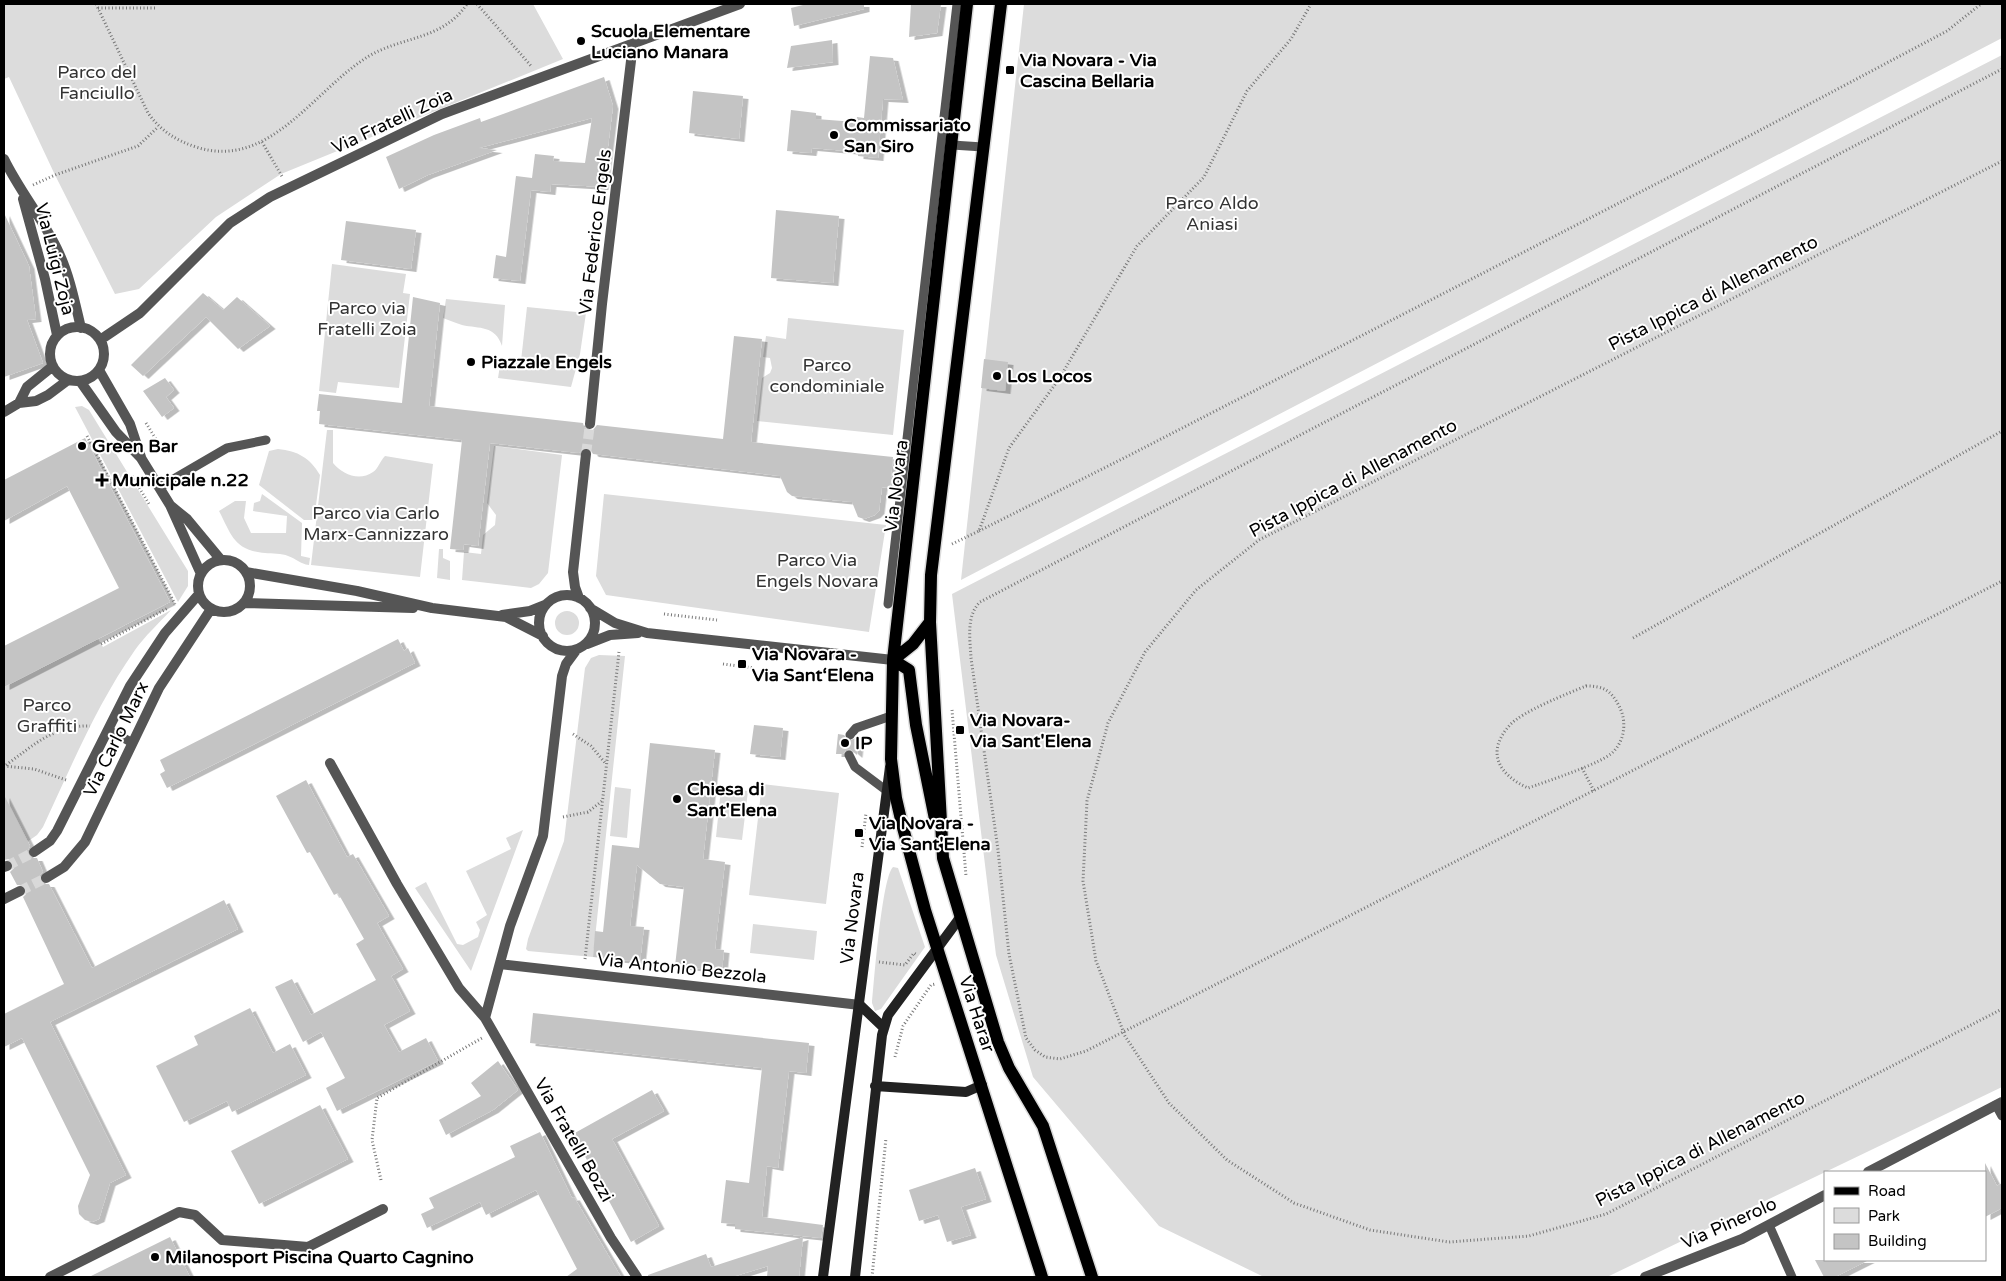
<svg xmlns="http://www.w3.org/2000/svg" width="2006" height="1281" viewBox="0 0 2006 1281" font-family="'Varela Round',sans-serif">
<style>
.green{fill:#dcdcdc}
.building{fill:#c4c4c4;filter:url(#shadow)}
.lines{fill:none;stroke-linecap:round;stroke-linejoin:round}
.street-tunnel{stroke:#d9d9d9;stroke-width:10;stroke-dasharray:10 5;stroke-linecap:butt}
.primary-casing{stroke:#dbdbdb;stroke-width:15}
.path{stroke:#777;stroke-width:3;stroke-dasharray:1 2.5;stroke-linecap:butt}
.lane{stroke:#555;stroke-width:9}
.street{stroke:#555;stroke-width:10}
.secondary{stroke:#222;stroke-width:10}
.primary{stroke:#000;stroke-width:12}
.poi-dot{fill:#000;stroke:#fff;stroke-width:2}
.labels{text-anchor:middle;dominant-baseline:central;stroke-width:4;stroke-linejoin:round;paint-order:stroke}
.poi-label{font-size:18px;font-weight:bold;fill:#000;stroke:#fff;text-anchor:start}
.park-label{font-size:18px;fill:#333;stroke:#fff}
.street-label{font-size:18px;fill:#000;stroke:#fff}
</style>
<defs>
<filter id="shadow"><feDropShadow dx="5.5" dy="3" stdDeviation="0" flood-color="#0004"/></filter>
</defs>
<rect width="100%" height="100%" fill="#fff"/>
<path class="green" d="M 4,4 L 533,4 L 563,59 L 281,174 L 216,217 L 139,289 L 115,294 L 55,175 L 9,77 L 4,79 Z
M 1024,4 L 2002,4 L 2002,38 L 961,580 Z
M 2002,55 L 2002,1087 L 1607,1277 L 1264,1277 L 1159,1226 L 1033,1077 L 996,955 L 952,594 Z
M 332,264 L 406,274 L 403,293 L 410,294 L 399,388 L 338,382 L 336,393 L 319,391 Z
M 446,299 L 505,305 L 502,346 C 495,325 480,329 462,325 C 455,323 449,320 443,318 Z
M 527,307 L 586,313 L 580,354 L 571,387 L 498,378 L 501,359 L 521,361 Z
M 788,318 L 904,330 L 893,435 L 757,421 L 762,378 L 770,373 L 772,368 L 770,358 L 763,357 L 766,336 L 786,339 Z
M 82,406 L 89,410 L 188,571 L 188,586 L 178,602 L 75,407 Z
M 327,430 L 333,430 L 333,463 C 342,474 359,482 373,472 C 378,469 380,461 385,456 L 433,464 L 420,577 L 311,565 Z
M 494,446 L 562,455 L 548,573 L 539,584 L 531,588 L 462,580 L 464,552 L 481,554 L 483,535 L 495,525 L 496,515 L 487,503 Z
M 278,449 C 298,451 310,458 320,475 L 314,520 L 304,520 L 259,485 L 269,451 Z
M 262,494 L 302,523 L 301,556 L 310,558 L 309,565 C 300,564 297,559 288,556 C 282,553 272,554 265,553 C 234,550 232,536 219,511 L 235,501 L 246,501 L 244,518 L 251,533 L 286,533 L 287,516 L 253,511 L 254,503 L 260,501 Z
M 604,494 L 886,525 L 869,632 L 606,595 L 596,576 Z
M 439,549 L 443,549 L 443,558 L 450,561 L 450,580 L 437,578 Z
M 171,610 C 159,623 145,636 135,650 C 97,704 71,767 43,827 L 37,835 L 27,842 L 10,808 L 4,811 L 4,687 L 98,639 L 103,647 Z
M555 623a12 12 0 1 1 24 0a12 12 0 1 1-24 0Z
M 599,655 L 625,656 L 593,957 L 528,951 L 526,949 L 528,939 L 564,841 L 585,668 L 591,658 Z
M 762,784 L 839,793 L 826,904 L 749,895 Z
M 615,787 L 631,789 L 627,838 L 610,836 Z
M 721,788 L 748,791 L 742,840 L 716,837 Z
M 523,830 L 471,971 L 415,888 L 426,882 L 457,944 L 463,945 L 478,937 L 480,930 L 476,922 L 487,915 L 466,871 L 511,849 L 506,838 Z
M 893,867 L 898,868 L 925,947 L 881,1009 L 875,1011 L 872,1003 C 874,982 882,877 893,867 Z
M 753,924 L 817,931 L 814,960 L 750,953 Z"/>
<path class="building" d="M 807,4 L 864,4 L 864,9 L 794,26 L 791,8 Z
M 911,4 L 941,4 L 937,33 L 909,37 Z
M 832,40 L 833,62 L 787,68 L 791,46 Z
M 870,56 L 893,58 L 903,100 L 883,99 L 878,158 L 858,156 L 858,152 L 812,148 L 811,153 L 787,151 L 791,110 L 816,113 L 816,119 L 856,122 L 857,117 L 864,118 Z
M 604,77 L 613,106 L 603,187 L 551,184 L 550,192 L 531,190 L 520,281 L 493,278 L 496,255 L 506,257 L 516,176 L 532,178 L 535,154 L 554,156 L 553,161 L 585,163 L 592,118 L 479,148 L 497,150 L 428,175 L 399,189 L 386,157 L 434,135 L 480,118 L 481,122 Z
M 693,91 L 743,96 L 739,139 L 689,133 Z
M 776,210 L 839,216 L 833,283 L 771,278 Z
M 4,213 L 29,266 L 36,319 L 27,320 L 43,363 L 4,377 Z
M 346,221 L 416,230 L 411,269 L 341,260 Z
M 203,293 L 223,310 L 237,297 L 270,326 L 238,349 L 206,317 L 143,376 L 131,365 Z
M 413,297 L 440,303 L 429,406 L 583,423 L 584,427 L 589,431 L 593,430 L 597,425 L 723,439 L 734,336 L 762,339 L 751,442 L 893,457 L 890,488 L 882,487 L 879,511 L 875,515 L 864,519 L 858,517 L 852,502 L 792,496 L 787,492 L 780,476 L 593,454 L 590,449 L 586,447 L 579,453 L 490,443 L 478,546 L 464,544 L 463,550 L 450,549 L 462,440 L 319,424 L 320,411 L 317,411 L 319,394 L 402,403 Z
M 984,359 L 1008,362 L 1005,391 L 981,388 Z
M 165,378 L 174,390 L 166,397 L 174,408 L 162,417 L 143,391 Z
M 85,438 L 170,602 L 4,687 L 4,646 L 119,588 L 67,486 L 4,521 L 4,480 Z
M 398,639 L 404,651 L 408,648 L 415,663 L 167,788 L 160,774 L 165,771 L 160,760 Z
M 754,725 L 783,728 L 780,757 L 750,754 Z
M 838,734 L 844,735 L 849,741 L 859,736 L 857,755 L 850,749 L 846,750 L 843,754 L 836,754 Z
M 650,743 L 715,750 L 703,859 L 725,862 L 715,949 L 724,950 L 722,971 L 675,966 L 684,887 L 660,884 L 637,865 L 630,926 L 644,927 L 640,962 L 593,957 L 595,931 L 603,932 L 612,845 L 639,848 Z
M 306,780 L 347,857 L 353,854 L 389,916 L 377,923 L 403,969 L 391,976 L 410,1011 L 384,1025 L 399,1052 L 426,1038 L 438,1061 L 337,1111 L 326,1088 L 345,1078 L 321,1032 L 303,1042 L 275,987 L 292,979 L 311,1015 L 376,980 L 356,944 L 364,939 L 338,893 L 334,895 L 310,852 L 307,853 L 276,796 Z
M 4,795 L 30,846 L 28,850 L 28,855 L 32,858 L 37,858 L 43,872 L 40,875 L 40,881 L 43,884 L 49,884 L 92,968 L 224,900 L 238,929 L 50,1022 L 126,1175 L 110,1183 L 99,1219 L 92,1222 L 85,1220 L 79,1214 L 78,1206 L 90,1175 L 22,1038 L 4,1047 L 4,1014 L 64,984 L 23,897 L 26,894 L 26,888 L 23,885 L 17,885 L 10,872 L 14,868 L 13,863 L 9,859 L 4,860 Z
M 250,1008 L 273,1053 L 290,1044 L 306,1075 L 232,1112 L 227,1101 L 184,1122 L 156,1066 L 198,1045 L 194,1036 Z
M 533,1013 L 809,1043 L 806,1073 L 789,1071 L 778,1168 L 767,1166 L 762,1217 L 823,1225 L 821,1238 L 735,1229 L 735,1224 L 721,1223 L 726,1180 L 749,1183 L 762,1068 L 530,1043 Z
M 498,1061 L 518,1090 L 493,1110 L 446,1135 L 439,1120 L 481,1096 L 471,1083 Z
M 652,1090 L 664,1111 L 612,1139 L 659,1226 L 631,1242 L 573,1134 Z
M 320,1105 L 348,1159 L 259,1204 L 231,1151 Z
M 540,1132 L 572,1198 L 574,1197 L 621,1277 L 566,1277 L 577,1269 L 536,1190 L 486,1215 L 480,1202 L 427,1228 L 421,1214 L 434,1208 L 429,1198 L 515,1157 L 510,1146 Z
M 1985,1163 L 1997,1186 L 2002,1183 L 2002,1208 L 1985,1217 Z
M 975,1168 L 986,1199 L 961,1207 L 971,1235 L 947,1242 L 938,1215 L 919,1221 L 909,1190 Z
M 170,1237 L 190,1277 L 89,1277 Z
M 803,1237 L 799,1277 L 767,1277 L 768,1266 L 732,1277 L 648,1277 L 648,1275 L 706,1254 L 711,1267 Z
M 1815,1260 L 1869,1260 L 1835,1277 L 1824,1277 Z"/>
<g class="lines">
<path class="street-tunnel" d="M 586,454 L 590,424
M 7,866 L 34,852
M 20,891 L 46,878"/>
<defs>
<path id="primary" d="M 967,4 L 893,660 L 891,759 L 896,798 L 902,824 L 925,910 L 1042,1277
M 1001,4 L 931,575 L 930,622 L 943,858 L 998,1042 L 1009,1068 L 1043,1126 L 1092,1277
M 893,660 L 909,670 L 916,725 L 935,819
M 893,660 L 913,644 L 930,622"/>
</defs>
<use href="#primary" class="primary-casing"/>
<path class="path" d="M 96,4 L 148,113 C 160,130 175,140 196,147 C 270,171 314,89 369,56 C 403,36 443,40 467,4
M 477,4 L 532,67
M 98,8 L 155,8
M 2002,69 L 980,602 C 966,616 970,638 971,658 L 998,850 L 1009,954 L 1026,1038 L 1035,1050 L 1045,1057 L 1060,1059 L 1086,1051 L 2002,581
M 262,142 L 283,178
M 2002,161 L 1259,540 L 1196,590 L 1145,652 L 1108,723 L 1087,801 L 1083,881 L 1096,961 L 1125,1036 L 1169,1103 L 1227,1160 L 1294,1203 L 1370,1230 L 1449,1242 L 1529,1236 L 1606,1214 L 2002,1009
M 33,185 L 55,175 L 138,146 L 158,127
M 146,423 L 157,441
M 87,436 L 175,604
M 132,476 L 149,504
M 979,531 L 1126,457 L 1751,135 L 1947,31 L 1981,4
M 952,544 L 979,531 L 1009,448 L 1059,379 L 1137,246 L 1204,177 L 1247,91 L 1291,39 L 1311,4
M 664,614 L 717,620
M 1633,638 L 2002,431
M 101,644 L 168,608
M 723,664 L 754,668
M 1586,686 C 1603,686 1611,690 1619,706 C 1627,721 1625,740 1613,752 C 1603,763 1545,782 1528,788 C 1499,775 1485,752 1510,725 C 1521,712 1569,693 1586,686 Z
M 952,710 L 966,876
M 573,734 L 591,746 L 606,764
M 6,765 C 34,745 54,725 90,726
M 4,766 L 34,769 L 66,780
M 1582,768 L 1594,791
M 563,817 L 588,812 L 602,801
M 862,847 L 866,813
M 585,959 L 619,652
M 879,962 L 905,965 L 914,953 L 917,955
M 895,1057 L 903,1026 L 931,985 L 935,984
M 381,1180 L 372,1140 L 377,1098 L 482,1038
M 1110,1276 L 1110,1277
M 872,1277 L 886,1138"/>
<path class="lane" d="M 952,145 L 983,147
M 160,487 L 227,448 L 266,440
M 888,604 L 957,4
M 108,730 L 131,742
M 850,735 L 856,728 L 891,716
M 849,755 L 855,767 L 891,794
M 1996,1105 L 2002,1116
M 1769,1225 L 1792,1277"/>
<path class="street" d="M 4,159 C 20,192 44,220 59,253 C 70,277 75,303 81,328
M 23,199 L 45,279 L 57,335
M50 354a27 27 0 1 1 54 0a27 27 0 1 1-54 0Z
M 100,340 L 140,313 L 230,223 L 270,197 L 442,114 L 740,4
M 99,370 L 130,424 L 141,457
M 80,381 L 116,432 L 141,458 L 170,505 L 201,574
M 19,403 L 27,387 L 53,366
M 4,412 L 19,403 L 36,401 L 48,395 L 68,380
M 590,424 L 602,304 L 633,44
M 171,506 L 187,519 L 221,560
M198 586a26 26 0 1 1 52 0a26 26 0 1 1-52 0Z
M 246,572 L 357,591 L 432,608 L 506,617 L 543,636
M539 623a28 28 0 1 1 56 0a28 28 0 1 1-56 0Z
M 579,598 L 575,587 L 573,572 L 586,454
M 244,603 L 413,608
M 590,608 L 615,623 L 647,633 L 893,660
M 502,615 L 530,611 L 545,605
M 587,644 L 610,635 L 638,633
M 330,763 L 397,884 L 459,988 L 485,1018 L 611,1238 L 637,1277
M 34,852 L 50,841 L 57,831 L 130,686 L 165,633 L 199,594
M 4,867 L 7,866
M 46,878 L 64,867 L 85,842 L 159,688 L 211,609
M 4,899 L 20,891
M 500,964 L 860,1005
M 485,1018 L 510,926 L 543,836 L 562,676 L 566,664 L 577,649
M 1868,1172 L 2002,1102
M 50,1277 L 179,1212 L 195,1215 L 222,1240 L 308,1247 L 383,1209
M 1645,1277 L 1742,1239 L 1825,1195"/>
<path class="secondary" d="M 860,1005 L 884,1028
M 875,1086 L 966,1092 L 982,1085
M 823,1277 L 890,767
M 855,1277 L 882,1035 L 888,1015 L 959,919"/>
<use href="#primary" class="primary"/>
</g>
<g class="poi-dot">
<circle cx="581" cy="41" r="5"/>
<rect x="1005" y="65" width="10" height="10" rx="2.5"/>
<circle cx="834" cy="135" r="5"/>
<circle cx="471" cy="362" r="5"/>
<circle cx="997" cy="376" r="5"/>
<circle cx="82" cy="446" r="5"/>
<path d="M99.5 472.5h5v5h5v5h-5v5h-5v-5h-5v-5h5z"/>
<rect x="737" y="659" width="10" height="10" rx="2.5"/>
<rect x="955" y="725" width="10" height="10" rx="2.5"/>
<circle cx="845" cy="743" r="5"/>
<circle cx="677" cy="799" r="5"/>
<rect x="854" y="828" width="10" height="10" rx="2.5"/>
<circle cx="155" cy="1257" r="5"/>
</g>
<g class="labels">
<g class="poi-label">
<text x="591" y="31">Scuola Elementare<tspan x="591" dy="21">Luciano Manara</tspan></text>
<text x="1020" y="60">Via Novara - Via<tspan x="1020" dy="21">Cascina Bellaria</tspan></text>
<text x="844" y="125">Commissariato<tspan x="844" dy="21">San Siro</tspan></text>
<text x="481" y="362">Piazzale Engels</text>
<text x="1007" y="376">Los Locos</text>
<text x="92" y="446">Green Bar</text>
<text x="112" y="480">Municipale n.22</text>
<text x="752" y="654">Via Novara -<tspan x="752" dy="21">Via Sant‘Elena</tspan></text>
<text x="970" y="720">Via Novara-<tspan x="970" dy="21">Via Sant'Elena</tspan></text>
<text x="855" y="743">IP</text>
<text x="687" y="789">Chiesa di<tspan x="687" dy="21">Sant'Elena</tspan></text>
<text x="869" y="823">Via Novara -<tspan x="869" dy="21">Via Sant'Elena</tspan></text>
<text x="165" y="1257">Milanosport Piscina Quarto Cagnino</text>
</g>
<g class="park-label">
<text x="97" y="72">Parco del<tspan x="97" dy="21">Fanciullo</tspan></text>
<text x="1212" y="203">Parco Aldo<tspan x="1212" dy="21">Aniasi</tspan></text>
<text x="367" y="308">Parco via<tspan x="367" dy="21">Fratelli Zoia</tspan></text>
<text x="827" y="365">Parco<tspan x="827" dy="21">condominiale</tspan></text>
<text x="376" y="513">Parco via Carlo<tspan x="376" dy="21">Marx-Cannizzaro</tspan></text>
<text x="817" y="560">Parco Via<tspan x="817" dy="21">Engels Novara</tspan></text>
<text x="47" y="705">Parco<tspan x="47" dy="21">Graffiti</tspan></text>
</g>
<g class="street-label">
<text transform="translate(392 121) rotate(-25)">Via Fratelli Zoia</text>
<text transform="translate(595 232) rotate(-83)">Via Federico Engels</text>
<text transform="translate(55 259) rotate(76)">Via Luigi Zoja</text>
<text transform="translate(1713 293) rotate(-27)">Pista Ippica di Allenamento</text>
<text transform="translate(1353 478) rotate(-28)">Pista Ippica di Allenamento</text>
<text transform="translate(896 486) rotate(-83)">Via Novara</text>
<text transform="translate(116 739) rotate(-64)">Via Carlo Marx</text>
<text transform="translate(852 918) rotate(-83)">Via Novara</text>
<text transform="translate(682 968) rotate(6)">Via Antonio Bezzola</text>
<text transform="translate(977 1014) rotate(72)">Via Harar</text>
<text transform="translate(574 1140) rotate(60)">Via Fratelli Bozzi</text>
<text transform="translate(1700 1149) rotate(-27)">Pista Ippica di Allenamento</text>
<text transform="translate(1729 1223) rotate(-24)">Via Pinerolo</text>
</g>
</g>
<rect width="2006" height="1281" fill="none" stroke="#000000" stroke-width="10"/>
<rect x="1824" y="1171" width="162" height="90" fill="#ffffff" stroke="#999999"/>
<rect x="1834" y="1187" width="25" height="8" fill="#000000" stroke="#999999"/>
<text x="1868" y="1196" font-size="15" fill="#000000">Road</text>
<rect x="1834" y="1208" width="25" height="15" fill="#dcdcdc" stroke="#999999"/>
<text x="1868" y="1221" font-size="15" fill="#000000">Park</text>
<rect x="1834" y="1234" width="25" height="15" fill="#c4c4c4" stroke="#999999"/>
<text x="1868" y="1246" font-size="15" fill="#000000">Building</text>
</svg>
